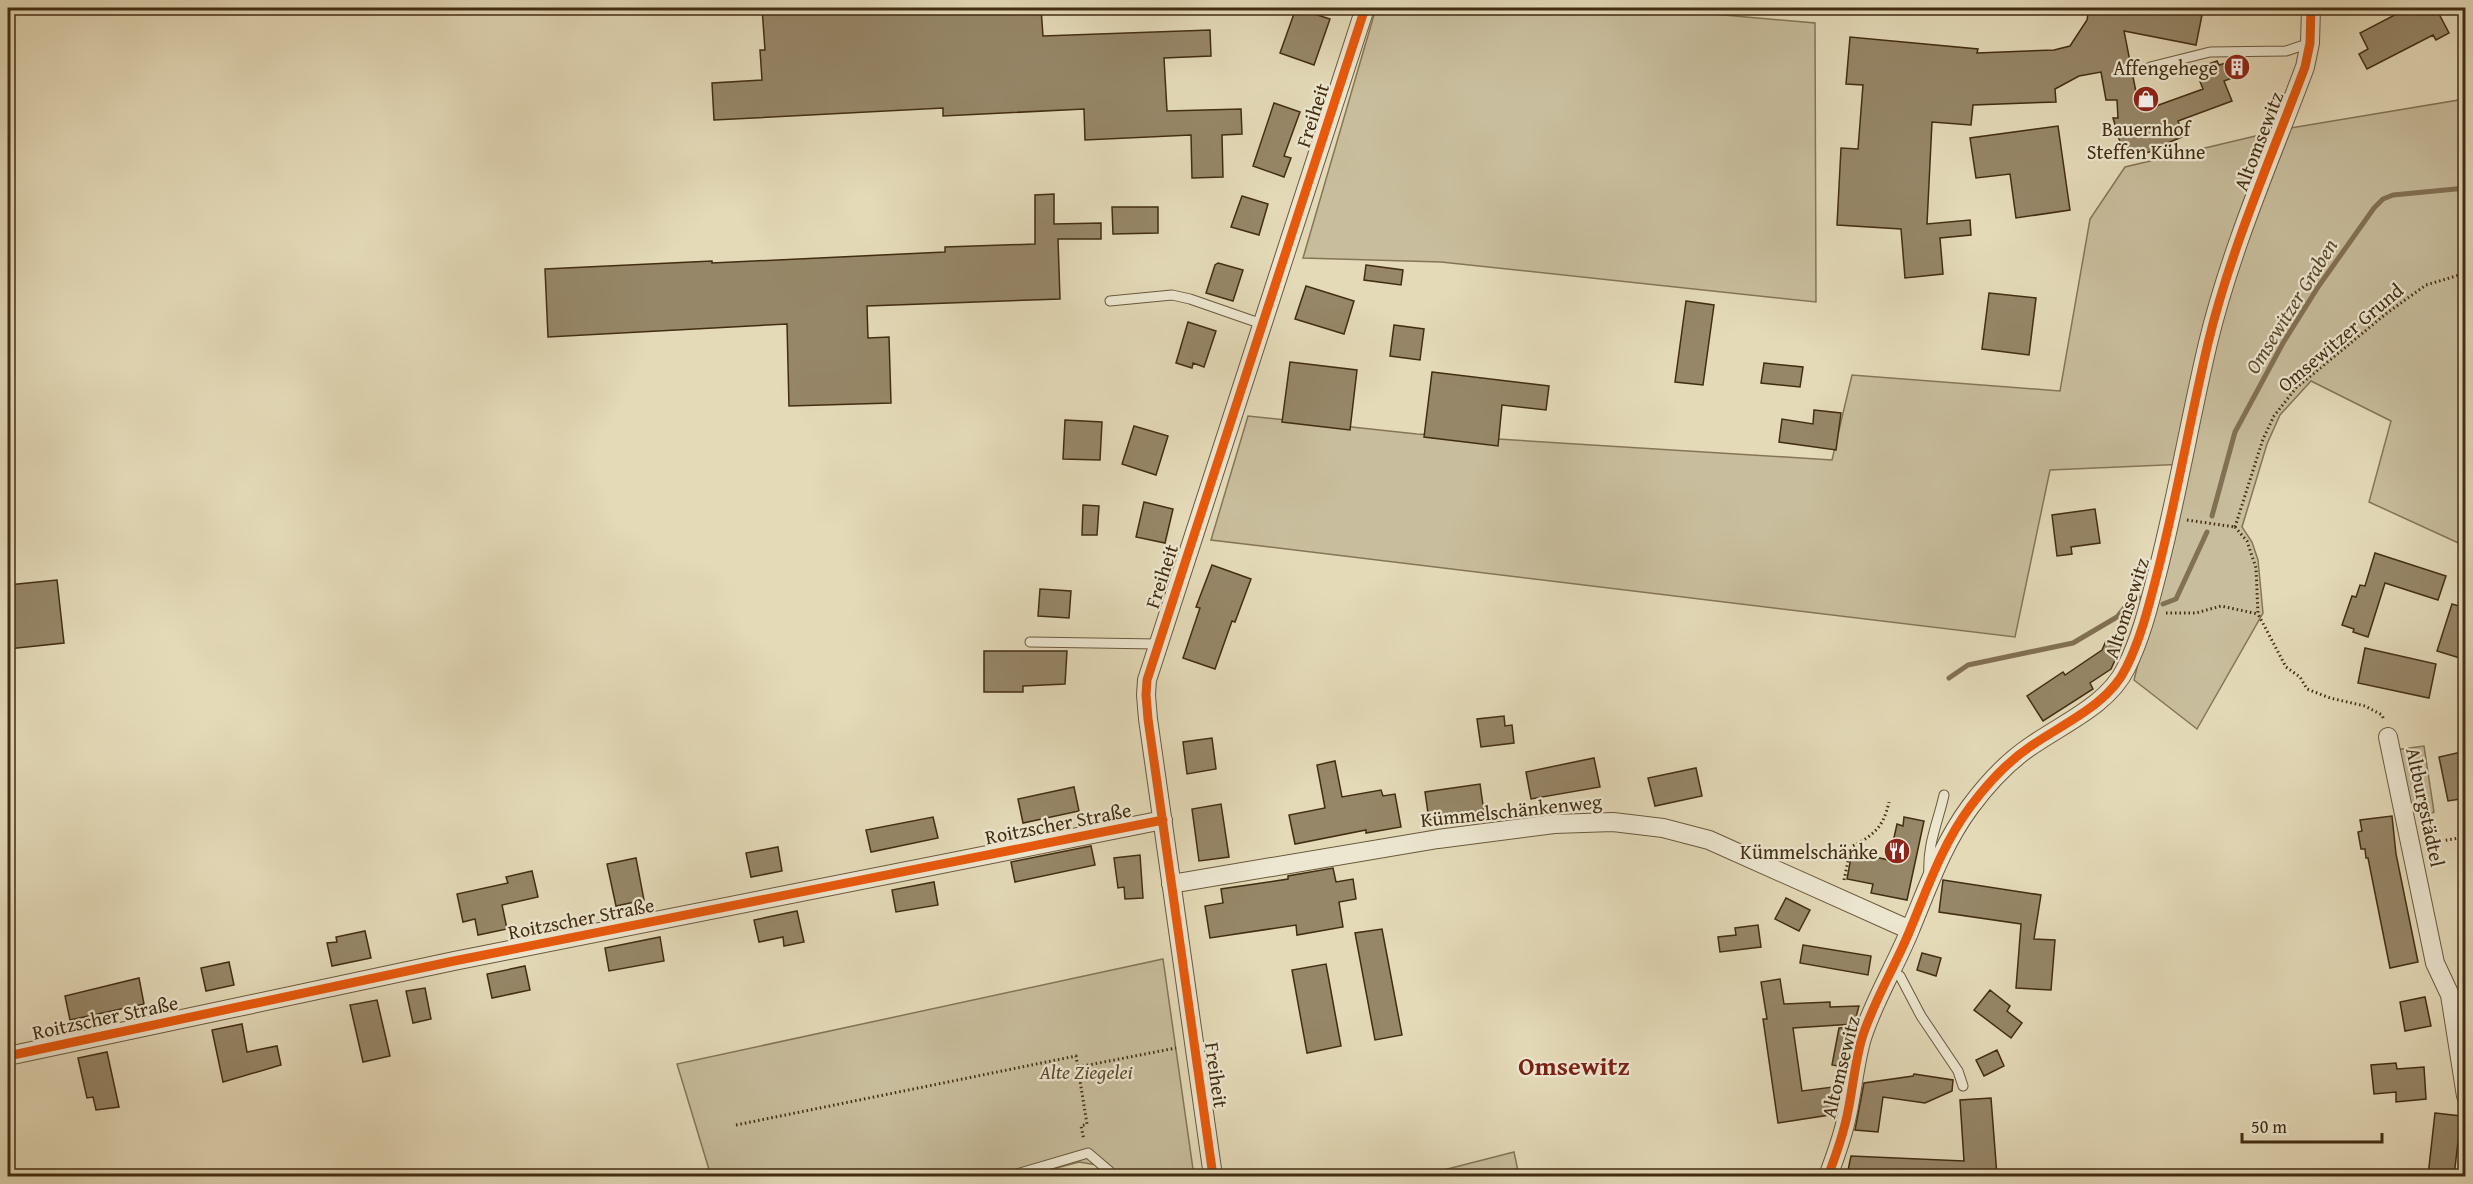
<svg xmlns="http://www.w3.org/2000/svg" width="2473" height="1184" viewBox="0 0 2473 1184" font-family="'Gentium Book Plus',serif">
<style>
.green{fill:#c8bd9c;stroke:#857557;stroke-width:1.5}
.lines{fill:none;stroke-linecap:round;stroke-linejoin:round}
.stream{stroke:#827154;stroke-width:5}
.building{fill:#968768;stroke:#422d12;stroke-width:1.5}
.lane-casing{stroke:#6a583c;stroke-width:11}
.street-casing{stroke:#6a583c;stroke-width:20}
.path{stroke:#422d12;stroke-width:3;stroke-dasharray:1.5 3;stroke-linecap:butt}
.lane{stroke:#ede7d1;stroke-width:9}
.street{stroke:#ede7d1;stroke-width:18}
.cycleway-casing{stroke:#ede7d1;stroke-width:13}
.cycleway{stroke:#e8590c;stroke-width:9}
.labels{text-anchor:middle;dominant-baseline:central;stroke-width:4.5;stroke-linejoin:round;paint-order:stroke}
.poi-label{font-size:20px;fill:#422d12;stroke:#ede7d1;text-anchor:end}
.street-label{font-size:20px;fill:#422d12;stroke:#ede7d1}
.park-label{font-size:20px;font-style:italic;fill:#5d4a2e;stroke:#ede7d1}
.water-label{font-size:21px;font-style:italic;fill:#5d4a2e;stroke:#ede7d1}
.district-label{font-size:26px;font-weight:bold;fill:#7a1f14;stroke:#ede7d1}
</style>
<rect width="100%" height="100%" fill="#e4dab8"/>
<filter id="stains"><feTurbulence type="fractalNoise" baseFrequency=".00333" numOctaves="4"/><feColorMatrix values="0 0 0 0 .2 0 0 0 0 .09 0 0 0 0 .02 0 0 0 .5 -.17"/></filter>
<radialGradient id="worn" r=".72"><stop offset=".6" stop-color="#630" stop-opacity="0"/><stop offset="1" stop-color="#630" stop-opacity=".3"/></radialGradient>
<path class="green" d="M 1376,8 L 1645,8 L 1815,23 L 1816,302 L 1441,262 L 1303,258 Z
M 2465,99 L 2465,546 L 2369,502 L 2391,421 L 2311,381 L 2280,415 L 2267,444 L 2242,527 L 2252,542 L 2258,560 L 2263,613 L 2197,729 L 2134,680 L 2187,464 L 2050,470 L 2015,637 L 1211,540 L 1248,416 L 1417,434 L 1832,460 L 1852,375 L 2060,391 L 2090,219 L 2125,167 L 2285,129 Z
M 2424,746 L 2434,812 C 2425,817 2417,814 2408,808 L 2395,750 Z
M 1163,959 L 1194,1176 L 1100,1176 L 1097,1165 L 1079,1162 L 1027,1176 L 711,1176 L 677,1064 Z
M 1514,1152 L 1519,1176 L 1420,1176 Z"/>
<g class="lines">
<path class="stream" d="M 2212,516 L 2235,432 L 2283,343 L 2318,287 L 2374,208 L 2383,199 L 2393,195 L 2466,188
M 2163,604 L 2176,599 L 2207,532
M 1949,678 L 1968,665 L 2073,643 L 2117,617 L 2130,601 L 2139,598"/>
</g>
<path class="building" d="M 762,8 L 1041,8 L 1043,36 L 1210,30 L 1211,56 L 1164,58 L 1167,111 L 1241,109 L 1242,134 L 1222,135 L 1223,177 L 1192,178 L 1191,135 L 1085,140 L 1084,109 L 943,116 L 943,108 L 714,120 L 712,83 L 762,80 L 760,50 L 765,50 Z
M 1296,8 L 1330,19 L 1314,65 L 1280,53 Z
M 2089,8 L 2164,8 L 2202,15 L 2196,45 L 2124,31 L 2136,92 L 2149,87 L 2156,106 L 2203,89 L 2195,69 L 2217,61 L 2219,65 L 2243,58 L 2248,72 L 2224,81 L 2232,101 L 2178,121 L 2184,136 L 2163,145 L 2163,148 L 2125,159 L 2113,118 L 2118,118 L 2117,100 L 2106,100 L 2101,72 L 2079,76 L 2055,89 L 2056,102 L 1973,105 L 1971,125 L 1932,122 L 1927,224 L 1970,220 L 1971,235 L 1940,238 L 1943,274 L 1905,278 L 1901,229 L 1837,225 L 1841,148 L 1858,149 L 1863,85 L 1846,84 L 1850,37 L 1978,49 L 1977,53 L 2054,50 L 2070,46 L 2087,20 Z
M 2408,8 L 2429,8 L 2433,15 L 2438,12 L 2449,33 L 2436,40 L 2433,35 L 2367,69 L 2359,54 L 2368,49 L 2360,33 Z
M 1274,103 L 1300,112 L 1284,156 L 1291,158 L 1284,177 L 1253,166 Z
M 2058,126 L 2070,210 L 2016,218 L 2010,174 L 1976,178 L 1970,138 Z
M 1054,194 L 1054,224 L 1101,223 L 1101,239 L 1058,239 L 1060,299 L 867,306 L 868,338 L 889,337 L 891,403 L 789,406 L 787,324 L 548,337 L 545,269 L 712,261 L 712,263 L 945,252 L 945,247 L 1035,244 L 1035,195 Z
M 1242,196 L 1268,204 L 1259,235 L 1231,227 Z
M 1112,207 L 1158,207 L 1158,233 L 1113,234 Z
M 1218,263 L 1243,270 L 1233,301 L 1206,293 L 1215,265 Z
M 1366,265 L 1403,270 L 1401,285 L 1364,280 Z
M 1306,286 L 1354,301 L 1344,334 L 1295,319 Z
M 1989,293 L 2036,298 L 2029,355 L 1982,349 Z
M 1686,301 L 1714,305 L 1703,385 L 1675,382 Z
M 1188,322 L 1216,331 L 1204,367 L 1193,363 L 1192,368 L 1176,363 Z
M 1394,325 L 1424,329 L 1420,360 L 1390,356 Z
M 1290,362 L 1357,370 L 1350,430 L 1282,422 Z
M 1764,363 L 1803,367 L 1800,387 L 1761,383 Z
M 1432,372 L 1549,386 L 1546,410 L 1502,405 L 1498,446 L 1424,437 Z
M 1814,410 L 1841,413 L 1836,450 L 1779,442 L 1782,419 L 1813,424 Z
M 1065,420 L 1102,422 L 1100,460 L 1063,459 Z
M 1134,426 L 1168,436 L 1156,475 L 1122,464 Z
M 1144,502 L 1173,509 L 1165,543 L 1136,537 Z
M 1083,505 L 1099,506 L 1097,535 L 1082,535 Z
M 2095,509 L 2100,543 L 2071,547 L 2072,554 L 2057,556 L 2052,515 Z
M 2375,553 L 2446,576 L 2438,600 L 2385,583 L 2368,637 L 2353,632 L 2354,629 L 2342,625 L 2352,596 L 2356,597 L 2360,585 L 2365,586 Z
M 1212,565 L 1251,579 L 1235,622 L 1232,621 L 1215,669 L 1183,658 L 1200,608 L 1196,607 Z
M 57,580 L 64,643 L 8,649 L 8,585 Z
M 1040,589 L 1071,591 L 1069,618 L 1038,616 Z
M 2452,604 L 2466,608 L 2466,641 L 2460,658 L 2437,651 Z
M 2106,641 L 2121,647 L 2111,669 L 2090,683 L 2093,689 L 2043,721 L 2027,696 L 2063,672 L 2065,675 L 2102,650 Z
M 2365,648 L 2436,664 L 2429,698 L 2358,683 Z
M 984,651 L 1067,651 L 1065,684 L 1023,686 L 1023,692 L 984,692 Z
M 1504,716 L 1505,726 L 1512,725 L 1514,743 L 1481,747 L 1477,719 Z
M 1212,738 L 1216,769 L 1187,774 L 1183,742 Z
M 2466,751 L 2466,798 L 2448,801 L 2439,757 Z
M 1594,758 L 1600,787 L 1531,799 L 1526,772 Z
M 1335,761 L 1342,797 L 1381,790 L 1383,796 L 1395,794 L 1401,827 L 1366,833 L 1366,830 L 1295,844 L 1289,815 L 1325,808 L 1317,765 Z
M 1696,768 L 1702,796 L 1655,806 L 1648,778 Z
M 1480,784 L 1484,812 L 1429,820 L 1425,792 Z
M 1074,787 L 1079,811 L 1023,823 L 1018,799 Z
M 1221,804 L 1229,857 L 1199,861 L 1192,809 Z
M 2392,816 L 2396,854 L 2418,962 L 2390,968 L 2368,858 L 2366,858 L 2365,849 L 2361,849 L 2358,832 L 2362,831 L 2360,820 Z
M 933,817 L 938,838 L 871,852 L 866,830 Z
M 1904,817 L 1924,821 L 1907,900 L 1871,893 L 1873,884 L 1847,879 L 1852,852 L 1889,860 L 1897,824 L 1903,826 Z
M 1091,846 L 1095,865 L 1015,882 L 1011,862 Z
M 778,847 L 782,871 L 751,877 L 746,853 Z
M 1140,855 L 1143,898 L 1125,899 L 1124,887 L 1118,888 L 1114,858 Z
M 636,858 L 644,900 L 616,906 L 607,864 Z
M 1333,868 L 1336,882 L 1353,879 L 1356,899 L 1339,902 L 1343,927 L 1297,935 L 1296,925 L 1210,938 L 1205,906 L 1223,903 L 1221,889 L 1288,879 L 1288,876 Z
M 532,871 L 538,897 L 502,905 L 507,929 L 478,935 L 475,919 L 463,922 L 457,894 L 508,883 L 506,877 Z
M 1943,880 L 2041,895 L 2034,939 L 2055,940 L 2051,990 L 2016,988 L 2021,924 L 1939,912 Z
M 934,882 L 938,905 L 896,912 L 892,890 Z
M 1786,898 L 1810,910 L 1799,931 L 1775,919 Z
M 797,911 L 804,942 L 784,946 L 783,937 L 759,942 L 754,920 Z
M 1758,925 L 1761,947 L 1720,952 L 1718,937 L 1736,935 L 1735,928 Z
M 1382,929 L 1402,1035 L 1375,1040 L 1355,933 Z
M 365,931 L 371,958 L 332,966 L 327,943 L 337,942 L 336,937 Z
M 660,937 L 664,961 L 609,971 L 605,948 Z
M 1803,945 L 1871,956 L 1868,975 L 1800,963 Z
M 1922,953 L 1941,958 L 1936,976 L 1917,970 Z
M 229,962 L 234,985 L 206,991 L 201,968 Z
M 1326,964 L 1341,1046 L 1307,1053 L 1292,970 Z
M 525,966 L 530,990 L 492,998 L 487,974 Z
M 139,978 L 144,1004 L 70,1020 L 65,996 Z
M 1780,979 L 1784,1004 L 1830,1002 L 1830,1007 L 1859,1006 L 1854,1024 L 1793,1028 L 1802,1091 L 1841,1086 L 1836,1114 L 1778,1123 L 1763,1019 L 1767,1019 L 1761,982 Z
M 425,988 L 431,1019 L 413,1023 L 406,991 Z
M 1990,990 L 2010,1006 L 2007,1011 L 2022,1023 L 2011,1038 L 1974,1010 Z
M 2425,997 L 2431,1026 L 2405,1031 L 2400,1002 Z
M 377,1000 L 390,1056 L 363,1062 L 350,1005 Z
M 242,1024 L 247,1052 L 277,1046 L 281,1065 L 223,1082 L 212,1030 Z
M 1854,1027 L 1844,1067 L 1832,1065 L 1839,1028 Z
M 1997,1050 L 2004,1066 L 1984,1076 L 1976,1060 Z
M 107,1052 L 119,1107 L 96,1110 L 93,1097 L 87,1098 L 78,1058 Z
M 2396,1063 L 2397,1069 L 2424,1067 L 2426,1099 L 2396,1102 L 2396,1092 L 2374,1094 L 2371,1065 Z
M 1914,1074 L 1953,1080 L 1952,1091 L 1925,1103 L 1883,1097 L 1878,1132 L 1855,1130 L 1864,1083 L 1913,1076 Z
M 1991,1098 L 1997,1176 L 1847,1175 L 1851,1156 L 1964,1161 L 1960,1100 Z
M 2435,1113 L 2461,1116 L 2454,1176 L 2428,1176 Z"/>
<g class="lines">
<defs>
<path id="lane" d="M 2150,67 L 2210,52 L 2286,51 L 2310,43
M 1110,301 L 1172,295 L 1190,299 L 1262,324
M 1030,642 L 1157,644
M 1929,873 C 1927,845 1938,822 1944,795
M 1891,972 L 1900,976 L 1921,1016 L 1958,1071 L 1963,1086
M 1010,1176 L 1088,1153 L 1115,1176"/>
<path id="street" d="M 2388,737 L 2435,963 L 2450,995 L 2466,1096
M 1171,884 L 1438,839 L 1554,824 L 1613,822 L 1663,828 L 1709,840 L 1910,930
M 8,1056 L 454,961 L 1163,820
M 1213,1176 L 1148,719 L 1146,695 L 1147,680 L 1365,8
M 1828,1176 C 1836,1155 1844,1133 1848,1111 C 1853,1086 1855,1062 1862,1038 C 1874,1000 1895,967 1910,930 C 1928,887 1942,845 1970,807 C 1987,784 2007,762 2031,746 C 2064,723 2108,705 2126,668 C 2141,638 2149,605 2157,574 C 2177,497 2190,419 2208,343 C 2231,248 2271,158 2305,67 L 2310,43 L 2311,8"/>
</defs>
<use href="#lane" class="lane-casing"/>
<use href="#street" class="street-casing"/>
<path class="path" d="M 2187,520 L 2235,527
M 2235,527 L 2263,439 L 2274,416 L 2296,388 L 2387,313 L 2426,285 L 2466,273
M 2235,527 L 2247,541 L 2256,568 L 2258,614 L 2286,667 L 2300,677 L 2307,689 L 2330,698 L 2365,706 L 2382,715 L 2384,720
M 2166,613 L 2196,613 L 2221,606 L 2258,614
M 2428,843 L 2466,837
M 1844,880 L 1851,847 C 1874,835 1883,828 1889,802
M 1078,1067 L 1176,1048
M 736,1125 L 1076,1056 L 1087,1124 L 1081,1126 L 1084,1140"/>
<use href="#lane" class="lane"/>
<use href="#street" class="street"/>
<defs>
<path id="cycleway" d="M 8,1056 L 454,961 L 1163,820
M 1213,1176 L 1148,719 L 1146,695 L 1147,680 L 1365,8
M 1828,1176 C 1836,1155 1844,1133 1848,1111 C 1853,1086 1855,1062 1862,1038 C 1874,1000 1895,967 1910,930 C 1928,887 1942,845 1970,807 C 1987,784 2007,762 2031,746 C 2064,723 2108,705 2126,668 C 2141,638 2149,605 2157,574 C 2177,497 2190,419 2208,343 C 2231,248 2271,158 2305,67 L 2310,43 L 2311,8"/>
</defs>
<use href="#cycleway" class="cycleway-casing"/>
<use href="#cycleway" class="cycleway"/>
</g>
<defs>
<symbol id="building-disc" viewBox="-11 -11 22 22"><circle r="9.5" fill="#8f2418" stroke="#ede7d1"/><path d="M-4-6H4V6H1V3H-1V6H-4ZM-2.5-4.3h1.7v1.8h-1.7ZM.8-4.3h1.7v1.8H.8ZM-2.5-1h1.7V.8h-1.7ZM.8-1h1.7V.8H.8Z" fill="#fff"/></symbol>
<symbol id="shop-disc" viewBox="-11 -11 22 22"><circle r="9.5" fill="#8f2418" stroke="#ede7d1"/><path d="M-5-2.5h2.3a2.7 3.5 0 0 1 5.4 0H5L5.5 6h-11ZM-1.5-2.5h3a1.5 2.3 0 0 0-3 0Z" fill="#fff"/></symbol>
<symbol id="restaurant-disc" viewBox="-11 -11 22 22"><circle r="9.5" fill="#8f2418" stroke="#ede7d1"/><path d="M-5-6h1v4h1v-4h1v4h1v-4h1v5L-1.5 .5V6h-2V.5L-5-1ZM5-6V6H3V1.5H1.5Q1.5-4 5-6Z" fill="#fff"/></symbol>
</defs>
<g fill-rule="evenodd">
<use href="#building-disc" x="2222" y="52" width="30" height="30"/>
<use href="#shop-disc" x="2131" y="84" width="30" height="30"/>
<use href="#restaurant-disc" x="1882" y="836" width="30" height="30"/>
</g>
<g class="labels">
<g class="poi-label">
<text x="2218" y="67">Affengehege</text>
<text x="2146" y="128" text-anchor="middle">Bauernhof<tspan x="2146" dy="23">Steffen Kühne</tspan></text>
<text x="1878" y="851">Kümmelschänke</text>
</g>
<g class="street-label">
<text transform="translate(1312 115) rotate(-72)">Freiheit</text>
<text transform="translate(2258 141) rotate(-69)">Altomsewitz</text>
<text transform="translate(2340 337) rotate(-40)">Omsewitzer Grund</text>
<text transform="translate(1161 576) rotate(-72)">Freiheit</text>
<text transform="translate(2126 608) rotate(-72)">Altomsewitz</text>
<text transform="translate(2426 807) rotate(78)">Altburgstädtel</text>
<text transform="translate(1511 810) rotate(-6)">Kümmelschänkenweg</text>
<text transform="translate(1058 823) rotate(-11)">Roitzscher Straße</text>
<text transform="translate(581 918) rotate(-11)">Roitzscher Straße</text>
<text transform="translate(105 1017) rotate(-12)">Roitzscher Straße</text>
<text transform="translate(1840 1067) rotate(-76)">Altomsewitz</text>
<text transform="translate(1217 1075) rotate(82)">Freiheit</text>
</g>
<g class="park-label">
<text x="1086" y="1071">Alte Ziegelei</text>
</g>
<g class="water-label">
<text transform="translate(2291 306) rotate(-58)">Omsewitzer Graben</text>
</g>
<g class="district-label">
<text x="1574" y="1065">Omsewitz</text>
</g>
</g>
<rect width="2473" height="1184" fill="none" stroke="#e4dab8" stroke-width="30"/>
<rect x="9" y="9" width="2455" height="1166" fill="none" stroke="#422d12" stroke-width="3"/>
<rect x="15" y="15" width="2443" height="1154" fill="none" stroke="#422d12" stroke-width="1.5"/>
<path d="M2242 1133v9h140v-9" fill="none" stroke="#422d12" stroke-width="3"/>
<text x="2251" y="1133" font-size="18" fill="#422d12" stroke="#ede7d1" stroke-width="4.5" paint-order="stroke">50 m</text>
<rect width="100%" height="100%" filter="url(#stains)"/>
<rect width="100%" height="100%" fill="url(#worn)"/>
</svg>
